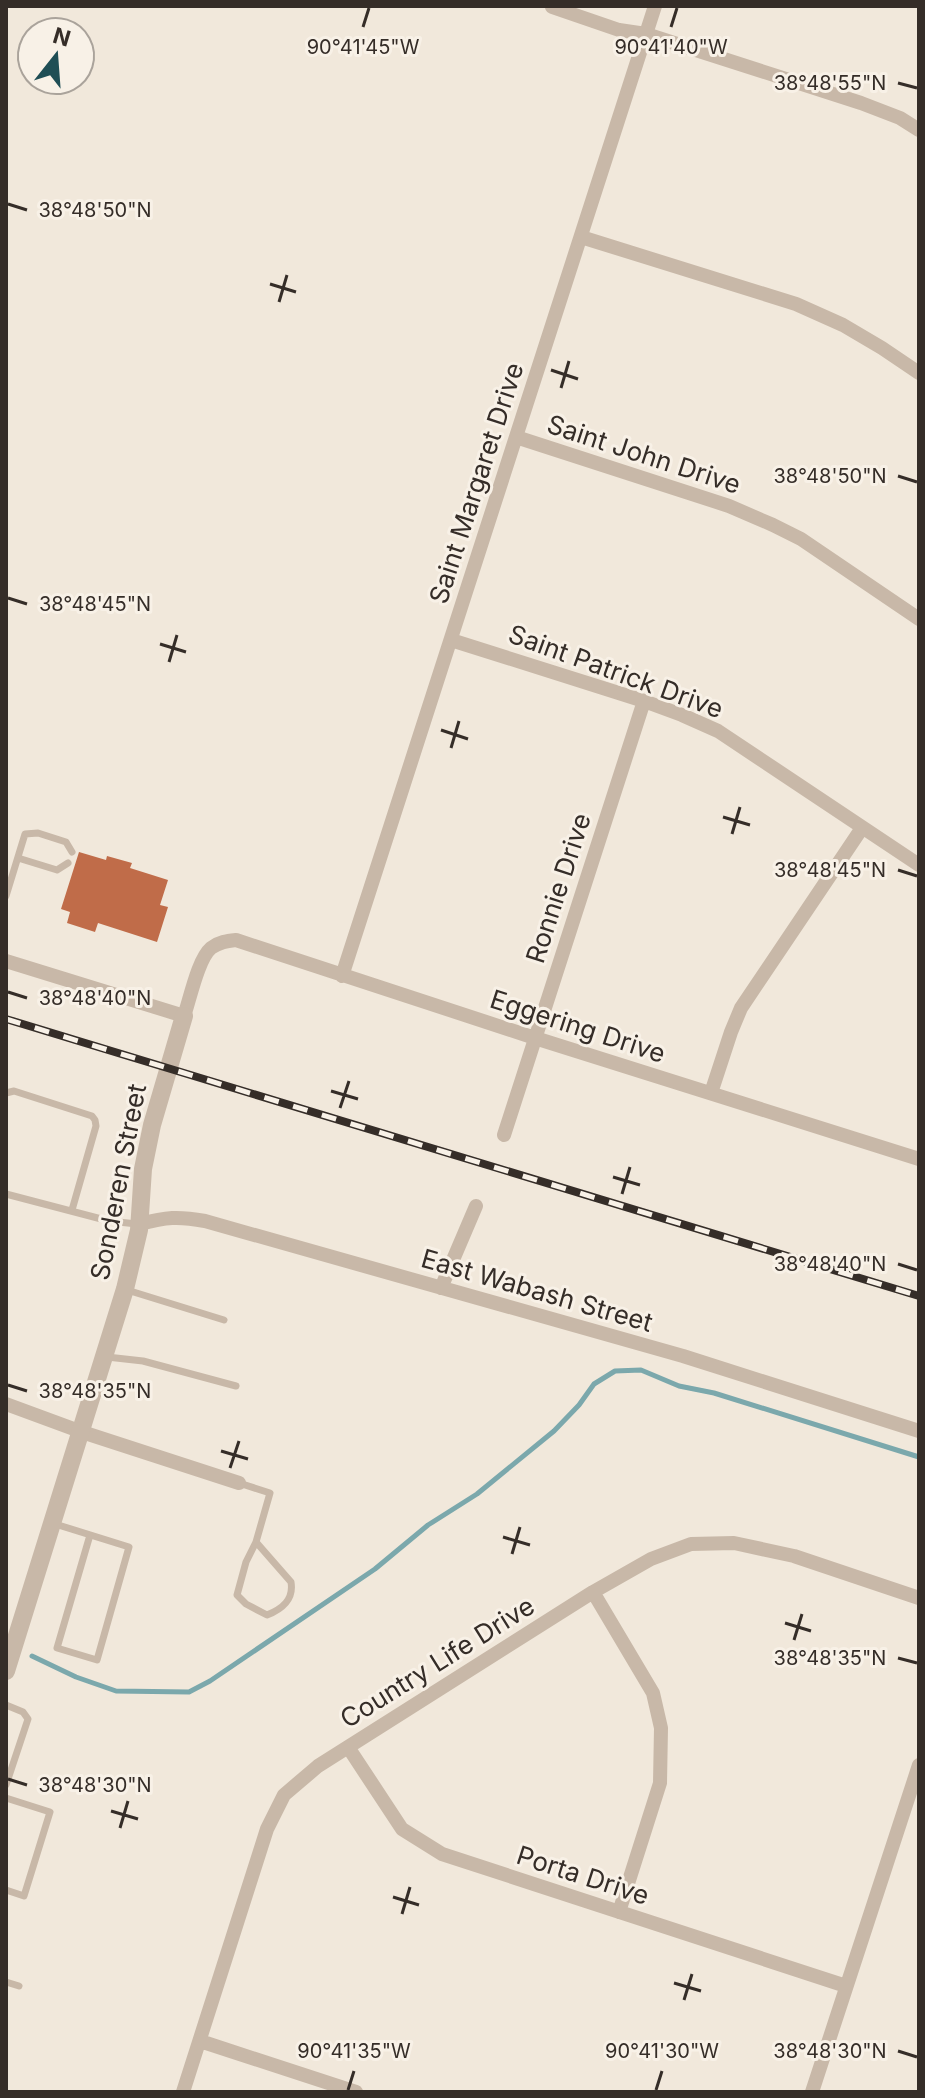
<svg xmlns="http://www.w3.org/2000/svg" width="925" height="2098" viewBox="0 0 925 2098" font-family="Inter,sans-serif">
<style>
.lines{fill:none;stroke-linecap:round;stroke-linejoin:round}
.stream{stroke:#7ba8ac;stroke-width:5}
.building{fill:#c06c49}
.service{stroke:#c8b8a8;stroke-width:7}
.minor{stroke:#c8b8a8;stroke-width:14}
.tertiary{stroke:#c8b8a8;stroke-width:18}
.rail-casing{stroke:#352d28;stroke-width:8}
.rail{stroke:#f8f1e7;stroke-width:5;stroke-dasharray:15;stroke-linecap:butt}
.ticks{fill:none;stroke:#352d28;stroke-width:3}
.labels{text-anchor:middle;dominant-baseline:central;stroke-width:6;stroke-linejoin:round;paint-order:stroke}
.street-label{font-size:26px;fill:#352d28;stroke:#f8f1e7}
.ticks-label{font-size:20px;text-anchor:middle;fill:#352d28;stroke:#f8f1e7;stroke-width:6;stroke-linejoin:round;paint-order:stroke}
</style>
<rect width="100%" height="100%" fill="#f1e8db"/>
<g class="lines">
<path class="stream" d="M 32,1656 L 76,1677 L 116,1691 L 189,1692 L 210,1681 L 375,1569 L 428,1525 L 477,1494 L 554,1431 L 579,1405 L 594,1384 L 615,1371 L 641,1370 L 679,1386 L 714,1393 L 919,1457"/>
</g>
<path class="building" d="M 79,852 L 106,860 L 107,856 L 132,863 L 130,868 L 168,880 L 160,905 L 168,907 L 157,942 L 98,923 L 95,932 L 67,923 L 70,912 L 61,909 Z"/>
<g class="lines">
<path class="service" d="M 18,858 L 57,870 L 68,863
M 6,896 L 25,834 L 38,833 L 66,842 L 72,852
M 6,1093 L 14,1091 L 92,1116 L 95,1120 L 96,1126 L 72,1210
M 6,1194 L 109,1221 L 137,1224
M 127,1290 L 224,1320
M 107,1357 L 143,1361 L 236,1386
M 239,1483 L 270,1493 L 256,1542 L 291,1582 C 294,1600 282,1609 267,1615 L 246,1604 L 237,1595 L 246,1562 L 256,1542
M 55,1524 L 129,1547 L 97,1660 L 57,1648 L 90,1535
M 6,1705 L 23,1712 L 28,1719 L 6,1785
M 6,1798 L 50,1812 L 24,1896 L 6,1890
M 6,1982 L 19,1986"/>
<path class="minor" d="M 552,7 L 619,30 L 646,34 L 861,103 L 900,118 L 919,130
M 581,237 L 796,304 L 843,325 L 882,348 L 919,373
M 516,437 L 729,506 L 773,525 L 801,539 L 919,619
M 451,640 L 644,701 L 682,715 L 718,731 L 919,865
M 6,961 L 184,1016 C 190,999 198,959 211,948 C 219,942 227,941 236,940 L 535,1038 L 919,1159
M 342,976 L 655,6
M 711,1093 L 731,1032 L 741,1008 L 862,828
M 504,1135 L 644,701
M 140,1224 C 166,1217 178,1216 205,1221 L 683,1356 L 919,1431
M 441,1288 L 476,1206
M 6,1404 L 82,1432 L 239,1483
M 593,1592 L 653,1693 L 661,1728 L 660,1783 L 619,1912
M 348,1747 L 402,1829 L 442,1854 L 846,1986
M 200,2041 L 356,2092
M 183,2092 L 267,1829 L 284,1795 L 318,1766 L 593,1592 L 651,1559 L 691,1544 L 734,1543 L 794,1556 L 919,1598
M 812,2092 L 919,1765"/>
<path class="tertiary" d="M 6,1671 L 125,1289 L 139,1230 L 143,1169 L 152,1125 L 184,1016"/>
<defs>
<path id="rail" d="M 6,1019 L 919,1296"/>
</defs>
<use href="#rail" class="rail-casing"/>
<use href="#rail" class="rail"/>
</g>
<path class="ticks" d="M 363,27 L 369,8M 671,27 L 677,8M 898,83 L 917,88M 8,204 L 27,210M 270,284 L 296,292M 279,302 L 287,275M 551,370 L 578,379M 561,388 L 569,361M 898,476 L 917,482M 8,598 L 27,604M 160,644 L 186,652M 169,662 L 177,635M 441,730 L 468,739M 451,748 L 459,721M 723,817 L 750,825M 732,834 L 740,807M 898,870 L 917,876M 8,992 L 27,998M 331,1091 L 358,1099M 340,1108 L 349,1081M 613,1177 L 640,1185M 622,1194 L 630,1167M 898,1264 L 917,1270M 8,1385 L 27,1391M 221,1451 L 248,1459M 230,1468 L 239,1441M 503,1537 L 530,1545M 512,1554 L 520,1527M 785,1623 L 811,1631M 794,1640 L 802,1614M 898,1658 L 917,1663M 8,1779 L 27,1785M 111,1811 L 138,1819M 120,1828 L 128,1801M 393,1897 L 419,1905M 402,1914 L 410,1887M 674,1983 L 701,1991M 684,2000 L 692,1974M 898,2051 L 917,2057M 348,2090 L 354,2071M 656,2090 L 662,2071"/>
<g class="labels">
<g class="street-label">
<text transform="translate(644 454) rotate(18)">Saint John Drive</text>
<text transform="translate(476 483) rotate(-72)">Saint Margaret Drive</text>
<text transform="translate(616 671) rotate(20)">Saint Patrick Drive</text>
<text transform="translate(558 888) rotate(-72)">Ronnie Drive</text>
<text transform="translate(578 1026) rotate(18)">Eggering Drive</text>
<text transform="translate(118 1182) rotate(-79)">Sonderen Street</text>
<text transform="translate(537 1290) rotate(16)">East Wabash Street</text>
<text transform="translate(437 1662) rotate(-32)">Country Life Drive</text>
<text transform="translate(583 1875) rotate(18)">Porta Drive</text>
</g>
</g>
<g class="ticks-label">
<text x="363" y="54">90°41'45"W</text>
<text x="671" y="54">90°41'40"W</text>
<text x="830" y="90">38°48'55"N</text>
<text x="95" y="217">38°48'50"N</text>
<text x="830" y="483">38°48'50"N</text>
<text x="95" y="611">38°48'45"N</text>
<text x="830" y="877">38°48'45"N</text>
<text x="95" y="1005">38°48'40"N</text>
<text x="830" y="1271">38°48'40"N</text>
<text x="95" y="1398">38°48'35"N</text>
<text x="830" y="1665">38°48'35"N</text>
<text x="95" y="1792">38°48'30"N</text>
<text x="354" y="2058">90°41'35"W</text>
<text x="662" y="2058">90°41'30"W</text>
<text x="830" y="2058">38°48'30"N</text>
</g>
<rect width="925" height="2098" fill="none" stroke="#352d28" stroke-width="16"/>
<g transform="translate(56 56) rotate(17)"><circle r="38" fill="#f8f1e7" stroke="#aaa39b" stroke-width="2"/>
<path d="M0-6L14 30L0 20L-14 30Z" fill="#1f4e55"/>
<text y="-12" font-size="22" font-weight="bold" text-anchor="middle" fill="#352d28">N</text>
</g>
</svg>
